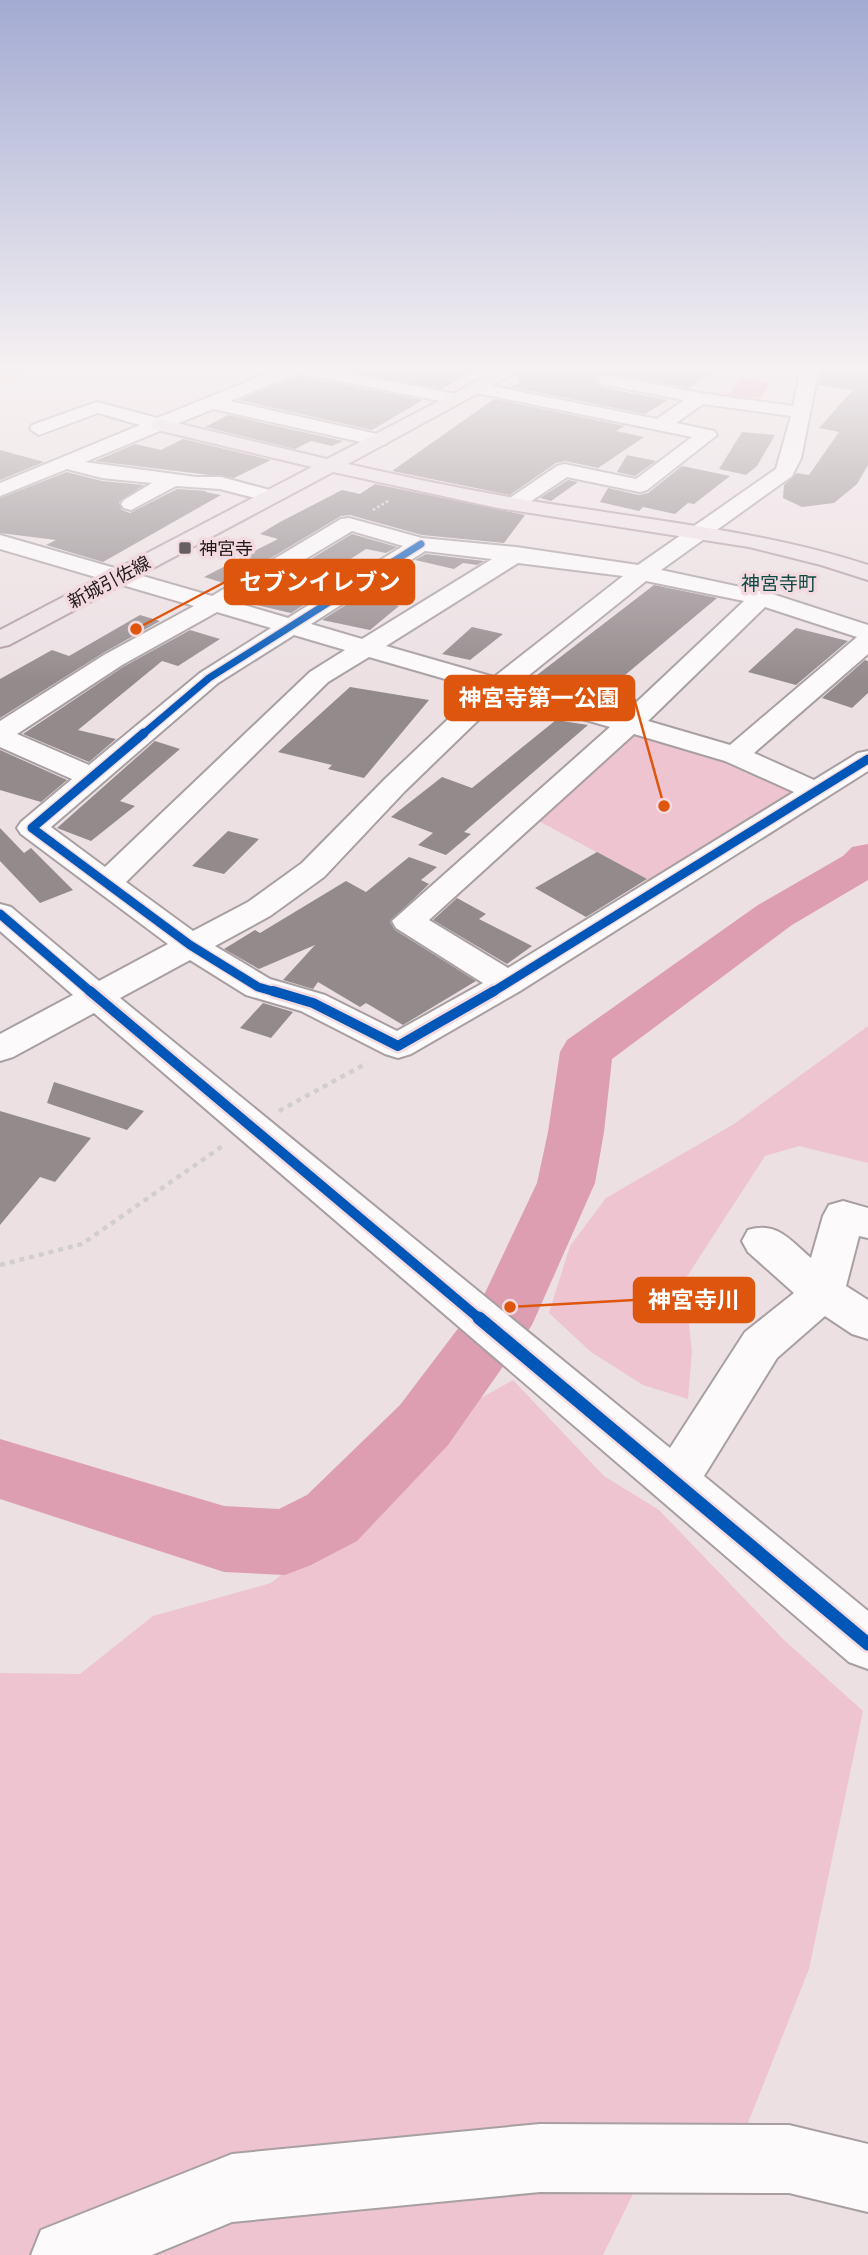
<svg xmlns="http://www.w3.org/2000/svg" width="868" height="2255" viewBox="0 0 868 2255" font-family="'Public Sans','Noto Sans JP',sans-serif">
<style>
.green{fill:#edc4cf}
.water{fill:#dc9eb0}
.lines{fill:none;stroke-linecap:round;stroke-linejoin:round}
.river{fill:#dc9eb0;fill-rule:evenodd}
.building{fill:#938a8c}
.minor-casing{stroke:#a89fa2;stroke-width:4}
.major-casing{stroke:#b19aa2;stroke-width:4}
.path-far1{stroke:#d2cecf;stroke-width:2.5;stroke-dasharray:2.5 2.5;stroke-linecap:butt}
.path{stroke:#d2cecf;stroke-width:4.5;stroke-dasharray:5 5;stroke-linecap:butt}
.minor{fill:#fcfafb;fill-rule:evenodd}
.major{fill:#ede2e6;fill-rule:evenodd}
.cycleway-far3-casing{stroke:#f2dae0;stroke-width:10}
.cycleway-far2-casing{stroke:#f2dae0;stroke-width:12}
.cycleway-far1-casing{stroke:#f2dae0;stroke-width:15}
.cycleway-casing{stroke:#f2dae0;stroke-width:18}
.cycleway-far3{stroke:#0057b8;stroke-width:7}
.cycleway-far2{stroke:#0057b8;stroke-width:9}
.cycleway-far1{stroke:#0057b8;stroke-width:10}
.cycleway{stroke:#0057b8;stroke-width:13}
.poi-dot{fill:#695f62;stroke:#f2dae0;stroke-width:2.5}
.labels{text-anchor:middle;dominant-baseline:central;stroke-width:7;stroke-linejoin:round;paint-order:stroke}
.far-poi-label{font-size:18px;fill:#221a1c;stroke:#f2dae0;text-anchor:start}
.far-street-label{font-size:18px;fill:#221a1c;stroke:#f2dae0}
.far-neighbourhood-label{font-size:19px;fill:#0f4a42;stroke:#f2dae0}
.leader{fill:none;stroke:#de560d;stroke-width:2.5}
.callout-dot{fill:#de560d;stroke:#f2dae0;stroke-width:2.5}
.callout{fill:#de560d;stroke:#de560d;stroke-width:2.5}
.callout-label{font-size:23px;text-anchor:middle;font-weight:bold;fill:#fff}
</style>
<rect width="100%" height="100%" fill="#ece0e3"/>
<path class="green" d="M 0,368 L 53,368 L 0,384 Z
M 636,733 L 729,759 L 798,791 L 650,881 L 537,820 Z
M 868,1026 L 868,1163 L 799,1146 L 765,1156 L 684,1281 L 692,1351 L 688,1399 L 643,1385 L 591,1352 L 549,1313 L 570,1246 L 606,1198 L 734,1124 Z
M 513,1380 L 604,1476 L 659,1510 L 784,1640 L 863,1711 L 809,1969 L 748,2123 L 661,2137 L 603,2255 L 0,2255 L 0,1673 L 80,1674 L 153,1616 L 271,1583 L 368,1506 L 413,1436 Z"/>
<path class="water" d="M 740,379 L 771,383 L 760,398 L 728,395 Z"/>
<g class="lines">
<path class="river" d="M 868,844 L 868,880 L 792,925 L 612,1059 L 604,1132 L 595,1183 L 532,1325 L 448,1445 L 357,1541 L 311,1565 L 285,1575 L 224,1572 L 0,1499 L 0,1439 L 224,1506 L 279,1509 L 307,1495 L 400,1405 L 485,1293 L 537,1183 L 548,1132 L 560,1052 L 567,1040 L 758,905 L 843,856 L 852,847 Z"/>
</g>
<path class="building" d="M 332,368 L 478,368 L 442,389 Z
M 526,368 L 722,368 L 688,388 L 607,372 L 599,374 L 595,380 L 600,387 L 668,400 L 645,414 L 511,387 L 520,381 L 516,375 Z
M 821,368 L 868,368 L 868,465 L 857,484 L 834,503 L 802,507 L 783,498 L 784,485 L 797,473 L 809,475 L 839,432 L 819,428 L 853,390 L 818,385 Z
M 297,376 L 423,400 L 372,430 L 239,400 Z
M 494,399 L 625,426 L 616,431 L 644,437 L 598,468 L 565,461 L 556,463 L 510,495 L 392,471 Z
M 228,415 L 343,441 L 332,446 L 311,441 L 295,449 L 205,427 Z
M 742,432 L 775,435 L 757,466 L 746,475 L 719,469 Z
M 183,439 L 271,460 L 234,478 L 95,461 L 135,444 L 161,450 Z
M 0,450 L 44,462 L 0,480 Z
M 627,455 L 656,461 L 635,476 L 617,472 Z
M 682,466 L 730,476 L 694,504 L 688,503 L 675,514 L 643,507 L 639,511 L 600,502 L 608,488 L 639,495 L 648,493 Z
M 67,472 L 102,481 L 144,485 L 119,502 L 122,510 L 130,513 L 177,489 L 207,491 L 205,492 L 221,495 L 103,562 L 46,545 L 56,540 L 0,533 L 0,498 Z
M 568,480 L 578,482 L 551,501 L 540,498 Z
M 375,484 L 525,515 L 504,543 L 422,535 L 350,515 L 341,516 L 227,584 L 204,577 L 278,539 L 260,534 L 280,522 L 342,490 L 360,494 Z
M 352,534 L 397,547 L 386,553 L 366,549 L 312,584 L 331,588 L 291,613 L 247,603 L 261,595 L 255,593 Z
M 426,554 L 484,561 L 477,565 L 463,563 L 454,569 L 415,560 Z
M 654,585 L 717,598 L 606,691 L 537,675 Z
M 360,596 L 399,606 L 370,630 L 322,620 Z
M 140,615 L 160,621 L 103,653 L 0,718 L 0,679 L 52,650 L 69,656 Z
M 472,627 L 503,634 L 470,660 L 442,654 Z
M 796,628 L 848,641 L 796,685 L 748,672 Z
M 190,630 L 220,639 L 178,666 L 162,661 L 78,730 L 116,739 L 89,762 L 23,734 L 123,667 Z
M 865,660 L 868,661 L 868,693 L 852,708 L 822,698 Z
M 350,687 L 429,700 L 364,778 L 328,769 L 332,765 L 278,752 Z
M 556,720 L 588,725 L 464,832 L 471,834 L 446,855 L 418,845 L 433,833 L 391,817 L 442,777 L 472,788 Z
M 155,741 L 180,749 L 120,801 L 135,806 L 91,841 L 57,828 Z
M 0,750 L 67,780 L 41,802 L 0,790 Z
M 0,828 L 24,853 L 31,848 L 73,890 L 40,903 L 0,861 Z
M 228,831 L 259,839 L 224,874 L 192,866 Z
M 597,852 L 647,879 L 586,917 L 535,888 Z
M 409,857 L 437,867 L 421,880 L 429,884 L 390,922 L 395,930 L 476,981 L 403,1025 L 366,1003 L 360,1007 L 318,982 L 313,989 L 283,980 L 315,945 L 259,969 L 224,949 L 255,930 L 260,933 L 346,881 L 366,892 Z
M 457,898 L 486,914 L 479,919 L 532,946 L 507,964 L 433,920 Z
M 263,1003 L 293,1012 L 271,1038 L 240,1028 Z
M 54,1082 L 144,1111 L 127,1130 L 47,1103 Z
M 0,1111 L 91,1138 L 55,1182 L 40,1177 L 0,1225 Z"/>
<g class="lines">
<defs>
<path id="minor" d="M 281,368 L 320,368 L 456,394 L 465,399 L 456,404 L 297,373 L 230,401 L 386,436 L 389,440 L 386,444 L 379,446 L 213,409 L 85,462 L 196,477 L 221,477 L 277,492 L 280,496 L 277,500 L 270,502 L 220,489 L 176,486 L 131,510 L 124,508 L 121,504 L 124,500 L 152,483 L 102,478 L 67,469 L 0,496 L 0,483 L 140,425 L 98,413 L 39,435 L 30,429 L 32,425 L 97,402 L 157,418 Z
M 801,368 L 819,368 L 801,458 L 792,476 L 661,570 L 769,593 L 868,625 L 868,654 L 754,753 L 814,780 L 858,753 L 868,751 L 868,771 L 520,991 L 411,1054 L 398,1058 L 385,1054 L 301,1011 L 246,995 L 190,960 L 120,998 L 670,1448 L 745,1332 L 794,1293 L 748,1252 L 742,1241 L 748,1230 C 777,1221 790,1240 811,1258 L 823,1216 L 829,1205 L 843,1201 L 868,1208 L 868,1238 L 859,1236 L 846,1286 L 868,1300 L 868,1339 L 852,1334 L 825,1316 L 777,1358 L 704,1476 L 868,1611 L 868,1669 L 849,1662 L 94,1013 L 13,1057 L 0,1061 L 0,1034 L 73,995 L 0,931 L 0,904 L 11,907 L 99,981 L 168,944 L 21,834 L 17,828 L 21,822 L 72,779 L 0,747 L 0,721 L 104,655 L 194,606 L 0,549 L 0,535 L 212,596 L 341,519 L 349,518 L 422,538 L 516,547 L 638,565 L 776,469 L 791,416 L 703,404 L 676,423 L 714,431 L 717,435 L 647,490 L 640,492 L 567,477 L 521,508 L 507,508 L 504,504 L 507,500 L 557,466 L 564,464 L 636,479 L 692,437 L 477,393 L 468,388 L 471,384 L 477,383 L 657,419 L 684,400 L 601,384 L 598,380 L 601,376 L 607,375 L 700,393 L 793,406 ZM 352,531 L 403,546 L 288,618 L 234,602 ZM 425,551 L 492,559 L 362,639 L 311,624 ZM 518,563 L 623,576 L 494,677 L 386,646 ZM 646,581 L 744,601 L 624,714 L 518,684 ZM 765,607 L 857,637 L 730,745 L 648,721 ZM 217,612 L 271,628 L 200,673 L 89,765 L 17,734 L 122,665 ZM 294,635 L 345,650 L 310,672 L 105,867 L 51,827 L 218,683 ZM 369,657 L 480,689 L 385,779 L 302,863 L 248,902 L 193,931 L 126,882 L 328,682 ZM 503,696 L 610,727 L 392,921 L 396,928 L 483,983 L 397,1031 L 325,995 L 270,979 L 215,946 L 270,916 L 324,877 L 405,791 ZM 634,734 L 725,761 L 794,792 L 508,968 L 429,920 Z
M 540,2124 L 789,2125 L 868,2144 L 868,2212 L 789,2193 L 540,2192 L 232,2222 L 152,2255 L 31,2255 L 41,2230 L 232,2154 Z"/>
<path id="major" d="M 503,368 L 524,368 L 348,464 C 427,482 505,498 585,509 C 681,524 776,535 868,565 L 868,580 L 821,565 L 749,547 L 498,508 L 333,472 L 9,645 L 0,647 L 0,630 L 312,467 L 153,429 L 151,425 L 153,421 L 160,419 L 327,459 Z"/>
</defs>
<use href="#minor" class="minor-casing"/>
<use href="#major" class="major-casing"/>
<path class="path-far1" d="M 373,510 L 390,500"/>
<path class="path" d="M 279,1111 L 367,1063
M 0,1265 L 82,1244 L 224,1145"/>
<use href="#minor" class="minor"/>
<use href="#major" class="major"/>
<defs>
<path id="cycleway-far3" d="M 142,735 L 209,678 L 421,544"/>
<path id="cycleway-far2" d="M 144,733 L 32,828 L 190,945 L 258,987 L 279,993
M 0,914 L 92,993
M 491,993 L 868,759"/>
<path id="cycleway-far1" d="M 90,991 L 481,1320
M 273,991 L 313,1003 L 398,1046 L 494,991"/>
<path id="cycleway" d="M 479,1318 L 868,1644"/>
</defs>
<use href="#cycleway-far3" class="cycleway-far3-casing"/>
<use href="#cycleway-far2" class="cycleway-far2-casing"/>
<use href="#cycleway-far1" class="cycleway-far1-casing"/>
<use href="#cycleway" class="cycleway-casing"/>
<use href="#cycleway-far3" class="cycleway-far3"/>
<use href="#cycleway-far2" class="cycleway-far2"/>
<use href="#cycleway-far1" class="cycleway-far1"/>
<use href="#cycleway" class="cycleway"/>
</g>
<linearGradient id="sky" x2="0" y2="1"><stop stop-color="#a3abd2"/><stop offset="0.54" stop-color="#f6f1f2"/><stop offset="1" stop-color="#f6f1f2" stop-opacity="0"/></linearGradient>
<rect width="868" height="683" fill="url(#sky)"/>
<rect class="poi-dot" x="178" y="541" width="14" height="14" rx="3.5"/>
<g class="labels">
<g class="far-poi-label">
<text x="199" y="548">神宮寺</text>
</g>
<g class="far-street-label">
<text transform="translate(109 582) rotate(-28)">新城引佐線</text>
</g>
<g class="far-neighbourhood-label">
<text x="779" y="583">神宮寺町</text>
</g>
</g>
<path class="leader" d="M136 629L225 582M664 806L634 698M510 1307L634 1300"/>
<g class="callout-dot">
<circle cx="136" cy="629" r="7"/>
<circle cx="664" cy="806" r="7"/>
<circle cx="510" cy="1307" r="7"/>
</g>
<g class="callout">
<rect x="225" y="560" width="189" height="44" rx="7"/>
<rect x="445" y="676" width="189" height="44" rx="7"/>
<rect x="634" y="1278" width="120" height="44" rx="7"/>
</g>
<g class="callout-label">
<text x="320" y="590">セブンイレブン</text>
<text x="539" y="706">神宮寺第一公園</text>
<text x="694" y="1308">神宮寺川</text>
</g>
</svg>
